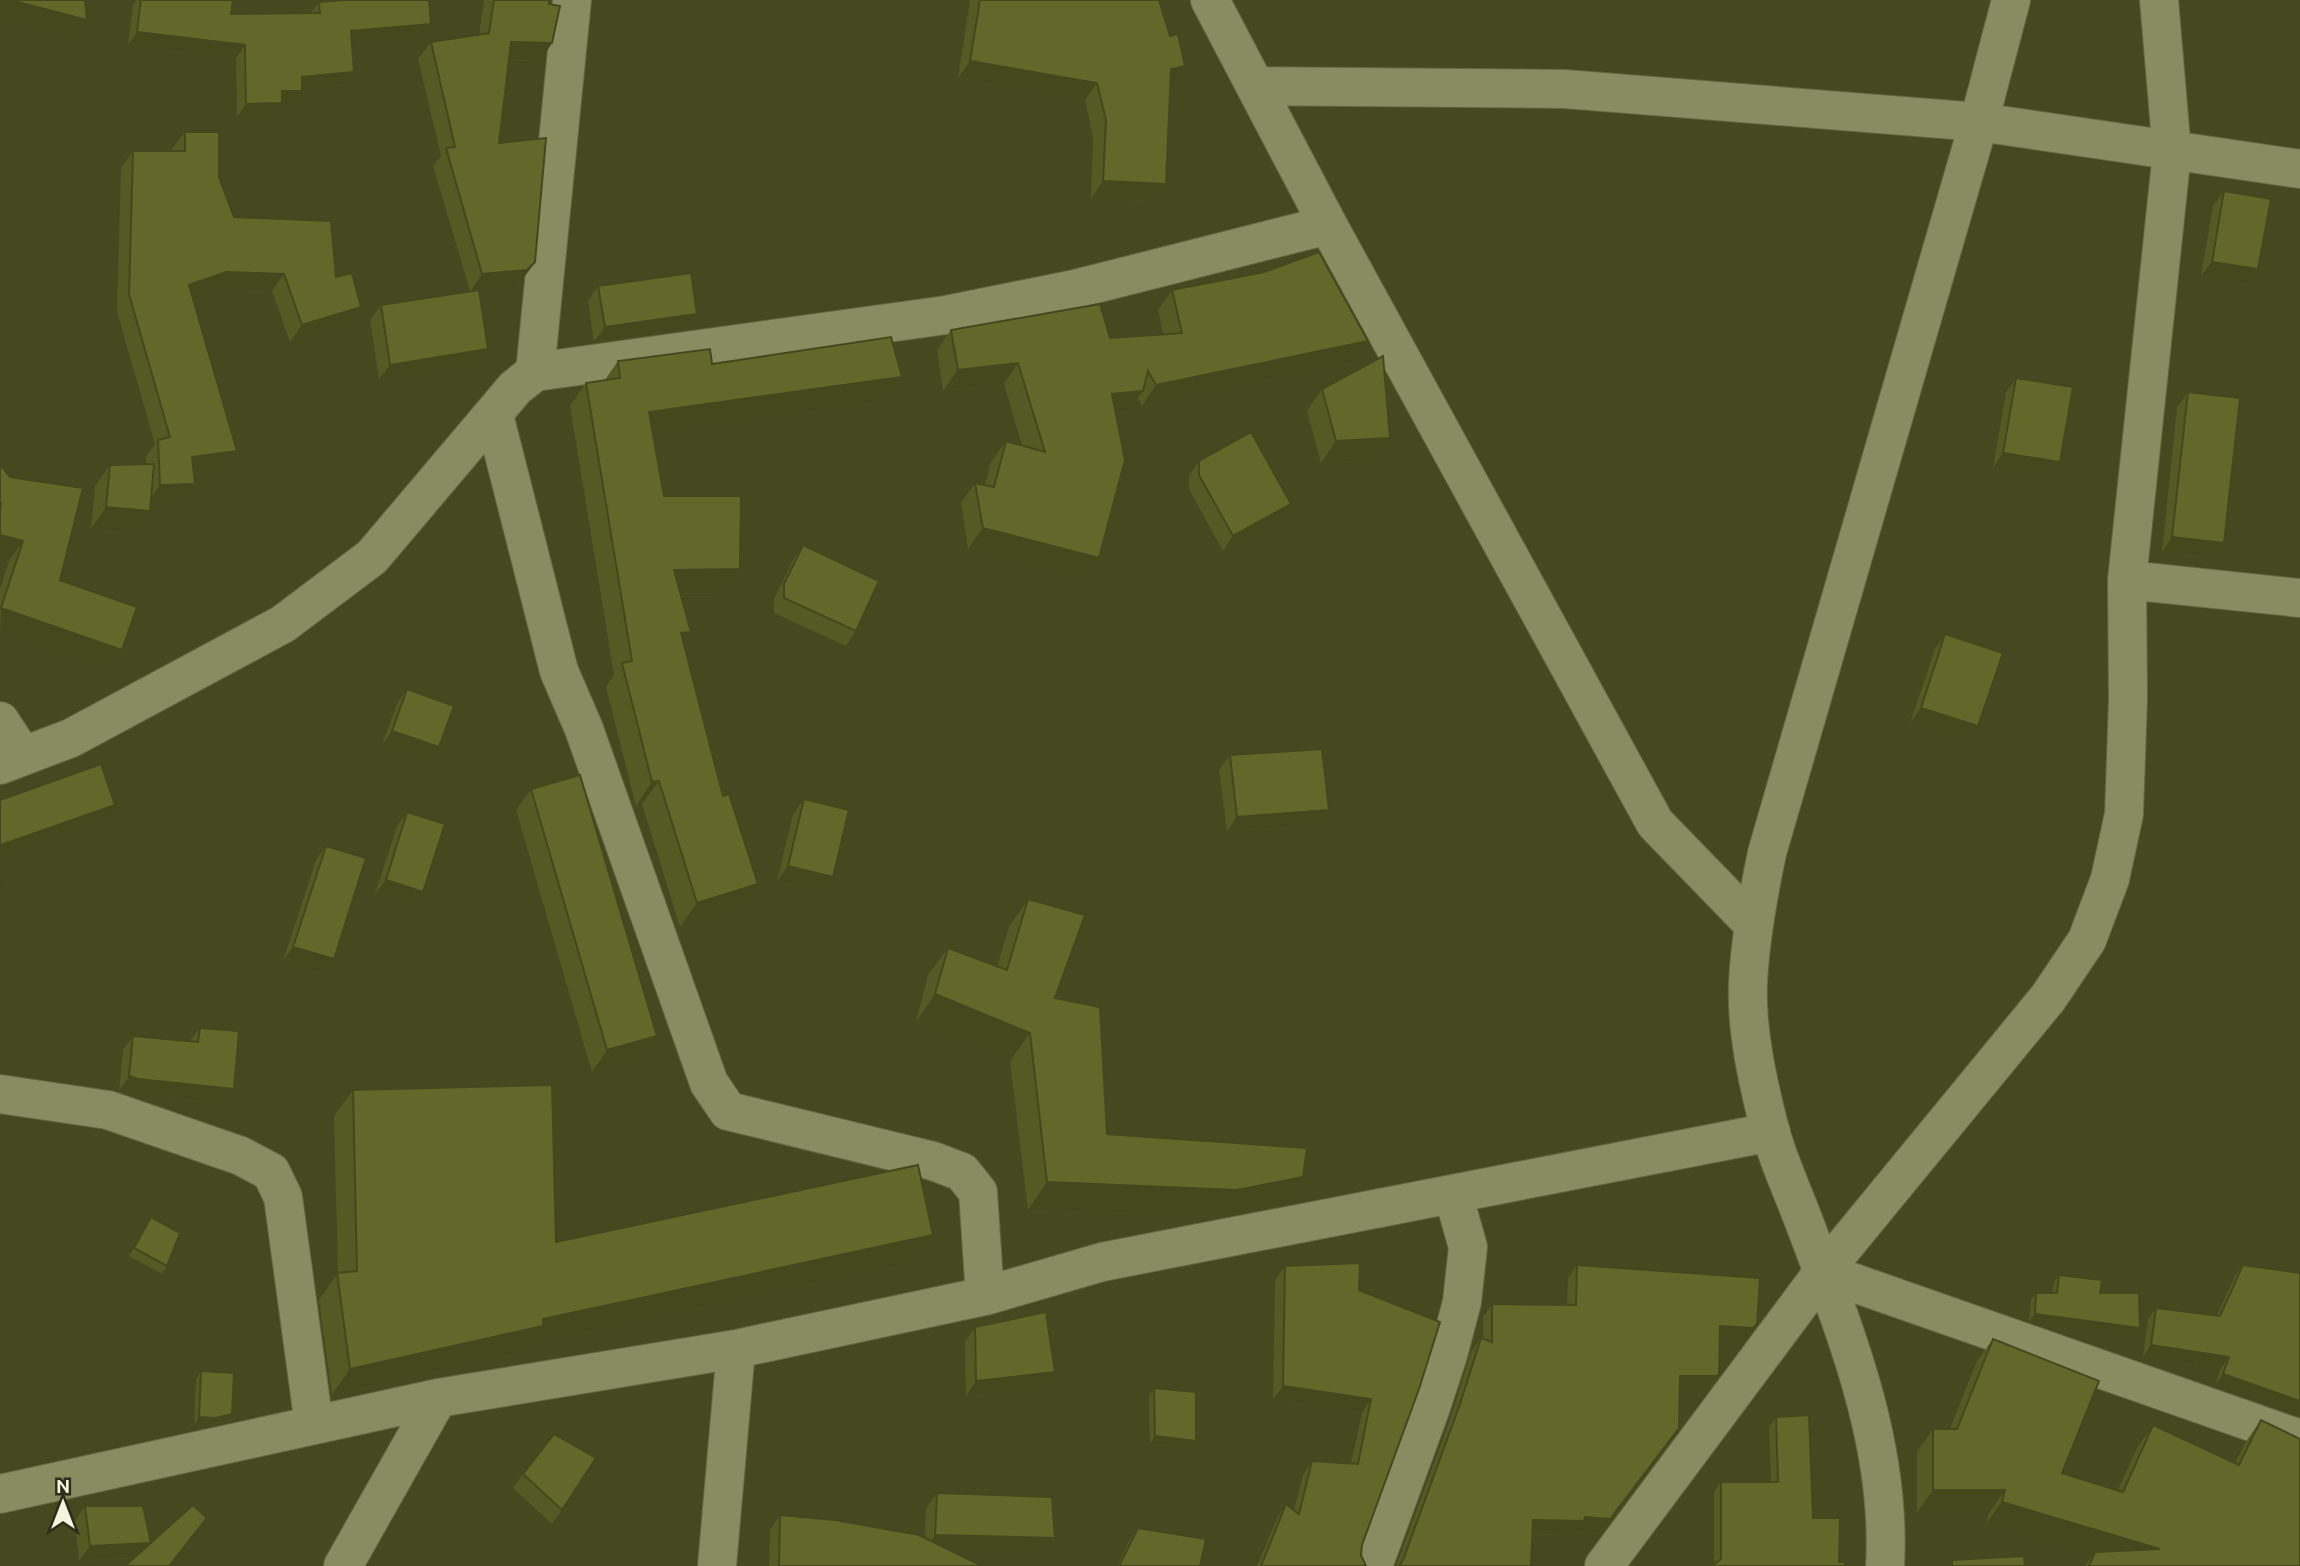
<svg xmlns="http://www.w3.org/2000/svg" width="2300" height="1566" viewBox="0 0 2300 1566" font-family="Ubuntu,sans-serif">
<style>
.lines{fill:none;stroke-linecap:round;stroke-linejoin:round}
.minor-casing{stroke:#646740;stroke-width:40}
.tertiary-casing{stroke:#646740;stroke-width:40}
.minor{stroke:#888c61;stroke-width:38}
.tertiary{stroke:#888c61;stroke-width:38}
.wall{fill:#555924}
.shaded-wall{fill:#45481d}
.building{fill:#63672a;stroke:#45481d;stroke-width:2}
</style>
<rect width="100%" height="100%" fill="#464920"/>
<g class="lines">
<defs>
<path id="minor" d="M 1210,0 L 1328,225 L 1655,823 L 1753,924
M 1257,86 L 1565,89 L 1979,122 L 2300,169
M 535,372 L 572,0
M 494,415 L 559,671 L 584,729 L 709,1083 L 728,1111 L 933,1161 L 962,1172 L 978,1192 L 985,1296
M 2127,580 L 2300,598
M 0,721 L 23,756
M 0,765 L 71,738 L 283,624 L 372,557 L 515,388 L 535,372 L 946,315 L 1075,289 L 1328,225
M 0,1094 L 108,1110 L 241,1156 L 271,1172 L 283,1197 L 314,1425
M 1823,1272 L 2300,1439
M 0,1494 L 438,1398 L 736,1349 L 985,1296 L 1102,1262 L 1771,1132
M 343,1566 L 438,1398
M 717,1566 L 736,1349
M 1373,1566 L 1430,1410 L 1448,1355 L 1462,1302 L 1468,1247 L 1453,1194
M 1604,1566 L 1823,1272 L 2048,998 L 2087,940 L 2110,879 L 2124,814 L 2128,699 L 2127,580 L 2172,152 L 2159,0"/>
<path id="tertiary" d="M 1885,1566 C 1892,1444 1845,1331 1803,1219 C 1792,1190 1778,1160 1770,1130 C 1758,1083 1746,1031 1748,983 C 1750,939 1758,896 1767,853 L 1979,122 L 2011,0"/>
</defs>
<use href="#minor" class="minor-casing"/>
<use href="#tertiary" class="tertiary-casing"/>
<use href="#minor" class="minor"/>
<use href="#tertiary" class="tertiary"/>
</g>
<path class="wall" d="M 136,0 L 231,14 L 311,13 L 319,2 L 431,24 L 421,37 L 352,44 L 345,85 L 302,89 L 302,91 L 293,105 L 281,105 L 273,117 L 237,117 L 236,58 L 128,45 L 133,5 Z
M 484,0 L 549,0 L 552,43 L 540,61 L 509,60 L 499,143 L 535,262 L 522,280 L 515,288 L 479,291 L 478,364 L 379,379 L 370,320 L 381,305 L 470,291 L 433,166 L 441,156 L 418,59 L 431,42 L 479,35 Z
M 970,0 L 1159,0 L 1173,83 L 1170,84 L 1154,201 L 1091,199 L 1093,137 L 1085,100 L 958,78 Z
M 185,132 L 219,177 L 234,217 L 336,277 L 349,324 L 290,342 L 272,291 L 214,289 L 192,297 L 237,451 L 224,468 L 193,473 L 182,502 L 151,502 L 150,511 L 135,533 L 91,529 L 95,486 L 110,465 L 146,464 L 146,457 L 155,444 L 117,312 L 121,168 L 133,151 L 172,151 L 172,149 Z
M 2224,191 L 2258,269 L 2248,284 L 2201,276 L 2213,206 Z
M 598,286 L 697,314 L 687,329 L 594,342 L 588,301 Z
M 1172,290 L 1368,341 L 1354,362 L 1142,406 L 1138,398 L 1128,411 L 1115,413 L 1099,558 L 1085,579 L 968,549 L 961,503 L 975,483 L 985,485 L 991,462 L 1006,441 L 1022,446 L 1004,384 L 943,391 L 937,350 L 951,330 L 1110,338 L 1163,334 L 1158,310 Z
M 618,361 L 712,364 L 885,401 L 653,433 L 664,496 L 724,593 L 680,594 L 684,642 L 741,908 L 680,927 L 642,804 L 636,806 L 606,687 L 614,675 L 570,406 L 586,383 L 605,380 Z
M 2016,378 L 2050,477 L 1993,468 L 2006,393 Z
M 1322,389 L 1375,460 L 1321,463 L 1307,411 Z
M 2188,392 L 2224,543 L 2214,557 L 2162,552 L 2177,407 Z
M 1199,461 L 1291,504 L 1281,519 L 1223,551 L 1189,489 L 1189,476 Z
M 0,464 L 60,580 L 108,670 L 0,633 L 0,589 L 9,561 L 0,559 Z
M 803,545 L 856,631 L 846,646 L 774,613 L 774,599 L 793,560 Z
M 1945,634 L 1978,726 L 1968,741 L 1910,723 L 1935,649 Z
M 407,689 L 439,747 L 428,762 L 382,745 L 397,704 Z
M 1230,755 L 1318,825 L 1227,831 L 1219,770 Z
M 531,789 L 642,1057 L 592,1072 L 516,810 Z
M 804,799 L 822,891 L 777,881 L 793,814 Z
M 407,812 L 413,906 L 375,894 L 397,826 Z
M 326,846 L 334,959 L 324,974 L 283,961 L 316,860 Z
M 1028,899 L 1055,998 L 1107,1134 L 1303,1177 L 1284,1204 L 1218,1217 L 1028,1210 L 1010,1061 L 916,1022 L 928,975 L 948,948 L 997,967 L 1009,927 Z
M 200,1028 L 234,1089 L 223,1103 L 128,1094 L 119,1091 L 123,1050 L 133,1036 L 190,1041 Z
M 353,1090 L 556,1242 L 915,1262 L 531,1344 L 525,1352 L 332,1395 L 319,1300 L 338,1273 L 334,1116 Z
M 151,1217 L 167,1266 L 162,1274 L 129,1256 Z
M 1577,1265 L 1744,1342 L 1720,1340 L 1719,1374 L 1708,1390 L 1679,1389 L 1669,1442 L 1601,1533 L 1578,1531 L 1575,1535 L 1532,1534 L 1531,1566 L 1396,1566 L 1451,1417 L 1471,1352 L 1481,1338 L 1483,1339 L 1483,1317 L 1492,1304 L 1567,1305 L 1568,1278 Z
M 2243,1265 L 2300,1273 L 2215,1386 L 2221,1368 L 2143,1357 L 2148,1319 L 2156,1308 L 2217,1315 L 2235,1276 Z
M 1285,1266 L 1359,1290 L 1440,1322 L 1362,1545 L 1361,1555 L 1366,1566 L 1257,1566 L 1277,1518 L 1286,1504 L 1294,1510 L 1303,1475 L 1312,1461 L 1351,1464 L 1362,1413 L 1273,1399 L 1275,1280 Z
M 2059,1275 L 2100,1293 L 2140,1328 L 2135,1336 L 2029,1321 L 2031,1300 L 2036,1293 L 2052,1293 L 2054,1282 Z
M 975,1327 L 1055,1372 L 1044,1387 L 966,1396 L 965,1342 Z
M 1993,1339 L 2062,1473 L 2118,1490 L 2137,1448 L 2153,1425 L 2235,1463 L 2245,1443 L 2261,1420 L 2300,1566 L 2085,1566 L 2092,1556 L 1986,1524 L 1989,1513 L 1917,1513 L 1917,1452 L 1933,1429 L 1950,1429 L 1977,1361 Z
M 201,1371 L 232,1414 L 226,1422 L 211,1425 L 194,1425 L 196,1379 Z
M 1154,1388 L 1190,1448 L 1150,1444 L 1149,1396 Z
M 1776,1417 L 1813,1518 L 1714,1564 L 1714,1492 L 1721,1482 L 1771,1482 L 1769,1427 Z
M 523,1474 L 562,1510 L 552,1524 L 513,1488 Z
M 937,1493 L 1055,1538 L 1044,1553 L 950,1550 L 982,1566 L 769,1566 L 770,1530 L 780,1515 L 925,1538 L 926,1508 Z
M 85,1506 L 151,1543 L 207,1518 L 170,1566 L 125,1566 L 134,1558 L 79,1561 L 75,1521 Z
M 1138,1528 L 1200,1566 L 1117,1566 L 1130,1539 Z"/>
<path class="shaded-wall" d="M 0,0 L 10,0 L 87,20 L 72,41 L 0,23 Z
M 431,24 L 421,37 L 342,45 L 351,31 Z
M 137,32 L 245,45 L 236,58 L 128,45 Z
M 511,42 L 552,43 L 540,61 L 499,59 Z
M 970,61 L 1097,83 L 1085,100 L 958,78 Z
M 1185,66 L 1173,83 L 1158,87 L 1171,69 Z
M 354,72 L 345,85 L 292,90 L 302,77 Z
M 282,91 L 302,91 L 293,105 L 281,105 L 273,117 L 237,117 L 246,104 Z
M 1103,181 L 1166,184 L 1154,201 L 1091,199 Z
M 535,262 L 522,280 L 515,288 L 470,292 L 482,274 Z
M 2212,262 L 2258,269 L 2248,284 L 2201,276 Z
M 226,272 L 284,274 L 272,291 L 214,289 L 177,303 L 189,285 Z
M 361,307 L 349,324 L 290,342 L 302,325 Z
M 697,314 L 687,329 L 594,342 L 605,327 Z
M 1368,341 L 1354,362 L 1142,406 L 1156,385 Z
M 488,349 L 478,364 L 379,379 L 390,365 Z
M 1018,363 L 1004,384 L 943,391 L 958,370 Z
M 902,377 L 885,401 L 632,436 L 649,412 Z
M 1143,391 L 1128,411 L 1097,415 L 1112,394 Z
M 1390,438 L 1375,460 L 1321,463 L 1336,441 Z
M 237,451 L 224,468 L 180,475 L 192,457 Z
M 2003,453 L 2060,462 L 2050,477 L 1993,468 Z
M 195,484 L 182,502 L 148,502 L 160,485 Z
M 1291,504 L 1281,519 L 1223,551 L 1233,536 Z
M 106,507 L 150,511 L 135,533 L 91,529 Z
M 983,528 L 1099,558 L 1085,579 L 968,549 Z
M 0,535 L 23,541 L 9,561 L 0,559 Z
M 2172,537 L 2224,543 L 2214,557 L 2162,552 Z
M 740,569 L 724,593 L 658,594 L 674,570 Z
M 1,608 L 122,650 L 108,670 L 0,633 Z
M 691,632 L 674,656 L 681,633 Z
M 1921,708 L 1978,726 L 1968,741 L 1910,723 Z
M 392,731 L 439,747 L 428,762 L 382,745 Z
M 659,781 L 642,804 L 636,806 L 652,782 Z
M 115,805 L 105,819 L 0,856 L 0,845 Z
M 1329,810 L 1318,825 L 1227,831 L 1237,817 Z
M 788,866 L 833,877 L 822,891 L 777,881 Z
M 386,880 L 423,892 L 413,906 L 375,894 Z
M 758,884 L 741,908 L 680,927 L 697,903 Z
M 293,947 L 334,959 L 324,974 L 283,961 Z
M 935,994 L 1030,1033 L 1010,1061 L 916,1022 Z
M 657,1036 L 642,1057 L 592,1072 L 607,1050 Z
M 129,1076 L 234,1089 L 223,1103 L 128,1094 L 119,1091 Z
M 1303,1177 L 1284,1204 L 1218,1217 L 1028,1210 L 1047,1182 Z
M 933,1235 L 915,1262 L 531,1344 L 525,1352 L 332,1395 L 350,1369 L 543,1319 Z
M 2035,1314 L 2140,1328 L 2135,1336 L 2029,1321 Z
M 1757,1323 L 1744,1342 L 1711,1340 L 1720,1326 Z
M 2151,1345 L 2229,1357 L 2221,1368 L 2143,1357 Z
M 1055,1372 L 1044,1387 L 966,1396 L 976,1381 Z
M 2223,1374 L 2300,1401 L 2300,1416 L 2215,1386 Z
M 1680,1376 L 1717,1376 L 1708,1390 L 1670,1389 Z
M 1283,1386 L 1371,1399 L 1362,1413 L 1273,1399 Z
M 232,1414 L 226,1422 L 211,1425 L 194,1425 L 199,1417 Z
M 1679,1428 L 1601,1533 L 1578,1531 L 1575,1535 L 1523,1533 L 1533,1520 L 1585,1517 Z
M 1155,1436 L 1196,1441 L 1190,1448 L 1150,1444 Z
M 1933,1490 L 2005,1490 L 1989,1513 L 1917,1513 Z
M 2002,1502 L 2160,1549 L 2095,1552 L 2092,1556 L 1986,1524 Z
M 207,1518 L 197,1533 L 170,1566 L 169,1566 Z
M 935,1535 L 1055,1538 L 1044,1553 L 925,1550 Z
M 151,1543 L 141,1557 L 79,1561 L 90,1546 Z"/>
<path class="building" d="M 10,0 L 85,0 L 87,20 Z
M 141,0 L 233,0 L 231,14 L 320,13 L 319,2 L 343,0 L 429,0 L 431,24 L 351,31 L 354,72 L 302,77 L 302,91 L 282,91 L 282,103 L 246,104 L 245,45 L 137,32 Z
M 494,0 L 549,0 L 549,4 L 560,6 L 552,43 L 511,42 L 499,143 L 546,138 L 535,262 L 527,270 L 482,274 L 446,148 L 455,147 L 431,42 L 489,33 Z
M 980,0 L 1159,0 L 1170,36 L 1178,34 L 1185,66 L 1171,69 L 1166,184 L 1103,181 L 1106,120 L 1097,83 L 970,61 Z
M 185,132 L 219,132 L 219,177 L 234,217 L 331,221 L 336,277 L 352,273 L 361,307 L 302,325 L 284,274 L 226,272 L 189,285 L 237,451 L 192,457 L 195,484 L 160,485 L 158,440 L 170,437 L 129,294 L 133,151 L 185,151 Z
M 2224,191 L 2271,199 L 2258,269 L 2212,262 Z
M 1319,252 L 1368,341 L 1156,385 L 1148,371 L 1143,391 L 1112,394 L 1125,460 L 1099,558 L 983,528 L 975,483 L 994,487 L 1006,441 L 1045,452 L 1018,363 L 958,370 L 951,330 L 1100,304 L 1110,338 L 1182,333 L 1172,290 L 1264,272 Z
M 691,273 L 697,314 L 605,327 L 598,286 Z
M 479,290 L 488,349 L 390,365 L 381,305 Z
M 891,337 L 902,377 L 649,412 L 664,496 L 741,496 L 740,569 L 674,570 L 691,632 L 681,633 L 723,796 L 729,794 L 758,884 L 697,903 L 659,781 L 652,782 L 622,663 L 632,661 L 586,383 L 620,378 L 618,361 L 710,349 L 712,364 Z
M 1383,356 L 1390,438 L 1336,441 L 1322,389 Z
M 2016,378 L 2073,387 L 2060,462 L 2003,453 Z
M 2188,392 L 2240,398 L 2224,543 L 2172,537 Z
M 1251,432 L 1291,504 L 1233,536 L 1199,475 L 1199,461 Z
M 0,464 L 10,477 L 83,488 L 60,580 L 137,607 L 122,650 L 1,608 L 23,541 L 0,535 L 0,509 L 1,503 L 0,502 Z
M 154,464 L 150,511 L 106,507 L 110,465 Z
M 803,545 L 879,581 L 856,631 L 784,598 L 784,584 Z
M 1945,634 L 2003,653 L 1978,726 L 1921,708 Z
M 407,689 L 454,706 L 439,747 L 392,731 Z
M 1322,749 L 1329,810 L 1237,817 L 1230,755 Z
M 101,764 L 115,805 L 1,845 L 0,974 L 0,800 Z
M 580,775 L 657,1036 L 607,1050 L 531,789 Z
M 804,799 L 849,810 L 833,877 L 788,866 Z
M 407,812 L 445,824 L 423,892 L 386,880 Z
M 326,846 L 366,858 L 334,959 L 293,947 Z
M 1028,899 L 1085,915 L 1055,998 L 1100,1007 L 1107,1134 L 1307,1148 L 1303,1177 L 1237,1190 L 1047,1182 L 1030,1033 L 935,994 L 948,948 L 1007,970 Z
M 200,1028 L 239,1031 L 234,1089 L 138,1079 L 129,1076 L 133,1036 L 198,1042 Z
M 552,1085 L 556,1242 L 918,1165 L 933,1235 L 543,1319 L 543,1326 L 350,1369 L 337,1273 L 357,1271 L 353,1090 Z
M 151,1217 L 180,1233 L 167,1266 L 134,1248 Z
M 1360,1263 L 1359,1290 L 1440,1322 L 1419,1389 L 1362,1545 L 1361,1555 L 1366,1566 L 1261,1566 L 1286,1504 L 1299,1514 L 1312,1461 L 1358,1464 L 1371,1399 L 1283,1386 L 1285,1266 Z
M 1577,1265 L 1760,1278 L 1757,1323 L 1753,1328 L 1720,1326 L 1719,1374 L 1717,1376 L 1680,1376 L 1679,1428 L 1610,1519 L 1585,1517 L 1584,1521 L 1533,1520 L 1531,1566 L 1399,1566 L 1403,1560 L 1460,1404 L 1481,1338 L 1492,1342 L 1492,1304 L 1576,1305 Z
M 2243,1265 L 2300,1273 L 2300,1401 L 2223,1374 L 2229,1357 L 2151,1345 L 2156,1308 L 2220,1316 Z
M 2059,1275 L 2102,1280 L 2100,1293 L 2139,1293 L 2140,1328 L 2035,1314 L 2036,1293 L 2057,1293 Z
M 1046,1312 L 1055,1372 L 976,1381 L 975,1327 Z
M 1993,1339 L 2099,1381 L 2062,1473 L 2123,1492 L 2153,1425 L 2239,1465 L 2261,1420 L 2300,1439 L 2300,1566 L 2089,1566 L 2095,1552 L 2160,1549 L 2002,1502 L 2005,1490 L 1933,1490 L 1933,1429 L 1957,1429 Z
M 201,1371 L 234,1373 L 232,1414 L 216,1418 L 199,1417 Z
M 1154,1388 L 1196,1392 L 1196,1441 L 1155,1436 Z
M 1809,1415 L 1813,1518 L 1840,1518 L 1839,1562 L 1845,1562 L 1845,1566 L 1712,1566 L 1721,1559 L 1721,1482 L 1778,1482 L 1776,1417 Z
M 554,1434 L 596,1458 L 562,1510 L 523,1474 Z
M 937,1493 L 1052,1497 L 1055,1538 L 935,1535 Z
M 193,1505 L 207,1518 L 169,1566 L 125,1566 Z
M 85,1506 L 143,1506 L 151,1543 L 90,1546 Z
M 780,1515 L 835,1520 L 919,1535 L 982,1566 L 779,1566 Z
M 1138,1528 L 1206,1539 L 1200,1566 L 1119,1566 Z
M 2024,1556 L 2025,1566 L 1952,1566 L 1952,1560 Z"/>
<g transform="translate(63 1503)" stroke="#2c2e1b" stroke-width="5" paint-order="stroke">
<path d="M0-5L12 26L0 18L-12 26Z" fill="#f3f6de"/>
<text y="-10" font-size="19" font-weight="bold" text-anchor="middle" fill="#f3f6de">N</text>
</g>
</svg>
